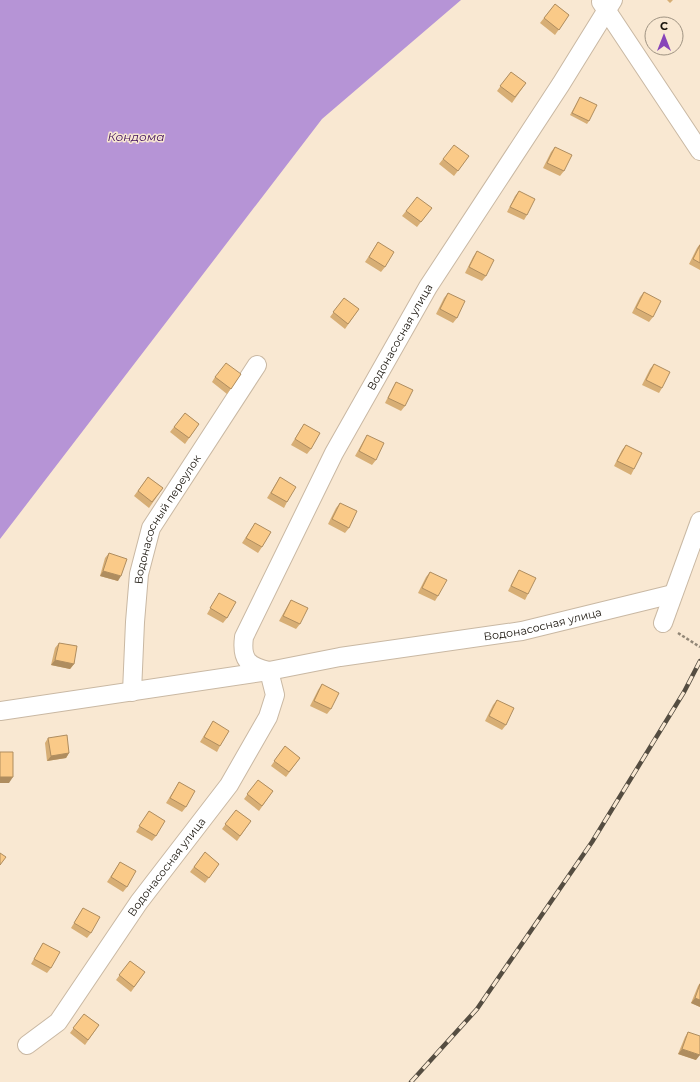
<svg xmlns="http://www.w3.org/2000/svg" width="700" height="1082" viewBox="0 0 700 1082" font-family="Montserrat,sans-serif">
<style>
.water{fill:#b694d6}
.lines{fill:none;stroke-linecap:round;stroke-linejoin:round}
.street-casing{stroke:#c9b8a3;stroke-width:20}
.path{stroke:#918676;stroke-width:2.5;stroke-dasharray:3 2;stroke-linecap:butt}
.street{stroke:#fff;stroke-width:18}
.rail-casing{stroke:#554d41;stroke-width:4.5}
.rail{stroke:#f9e8d2;stroke-width:3;stroke-dasharray:9;stroke-linecap:butt}
.wall{fill:#d7ae75}
.shaded-wall{fill:#af8d5f}
.building{fill:#faca88;stroke:#af8d5f}
.labels{text-anchor:middle;dominant-baseline:central;stroke-width:3;stroke-linejoin:round;paint-order:stroke}
.street-label{font-size:11px;fill:#18130b;stroke:#f9e8d2}
.water-label{font-size:12px;font-style:italic;fill:#3c0c5a;stroke:#f9e8d2}
</style>
<rect width="100%" height="100%" fill="#f9e8d2"/>
<path class="water" d="M 0,0 L 461,0 L 322,119 L 0,539 Z"/>
<g class="lines">
<defs>
<g id="street">
<path d="M 601,2 L 700,151"/>
<path d="M 663,623 L 700,521"/>
<path id="s1" d="M 269,671 C 248,666 241,660 244,637 L 334,453 L 428,287 L 561,84 L 613,0"/>
<path id="s2" d="M 132,692 L 135,622 L 139,574 L 151,528 L 257,365"/>
<path d="M 0,711 L 268,671"/>
<path id="s3" d="M 27,1045 L 58,1022 L 139,902 L 229,785 L 268,717 L 275,695 L 269,671 L 340,657 L 522,631 L 673,594"/>
</g>
</defs>
<use href="#street" class="street-casing"/>
<path class="path" d="M 678,633 L 700,647"/>
<use href="#street" class="street"/>
<defs>
<path id="rail" d="M 411,1082 L 477,1009 L 592,842 L 684,692 L 700,661"/>
</defs>
<use href="#rail" class="rail-casing"/>
<use href="#rail" class="rail"/>
</g>
<path class="wall" d="M 667,0 L 673,0 L 670,3 Z
M 555,4 L 569,15 L 555,35 L 540,23 Z
M 511,72 L 526,83 L 512,103 L 497,91 Z
M 580,97 L 589,121 L 587,124 L 570,115 Z
M 555,147 L 564,171 L 560,176 L 543,168 L 551,152 Z
M 469,156 L 454,176 L 439,164 L 443,159 Z
M 519,191 L 527,215 L 524,220 L 507,212 L 515,196 Z
M 432,208 L 417,227 L 402,216 L 406,211 Z
M 378,242 L 385,267 L 381,272 L 365,262 Z
M 700,244 L 700,270 L 689,264 L 697,248 Z
M 477,251 L 486,276 L 482,281 L 465,273 L 473,257 Z
M 644,292 L 653,317 L 649,322 L 632,313 L 640,297 Z
M 448,293 L 457,318 L 453,323 L 436,314 L 444,298 Z
M 344,298 L 359,309 L 345,329 L 330,317 Z
M 654,364 L 662,388 L 659,393 L 642,385 L 650,369 Z
M 241,374 L 227,394 L 212,382 L 215,377 Z
M 396,382 L 405,406 L 401,411 L 385,403 L 393,387 Z
M 185,413 L 199,424 L 185,444 L 170,432 Z
M 304,424 L 311,449 L 307,454 L 291,445 Z
M 367,435 L 376,460 L 372,465 L 355,456 L 364,440 Z
M 626,445 L 634,469 L 631,475 L 614,466 L 622,450 Z
M 148,477 L 163,488 L 149,508 L 134,496 Z
M 280,477 L 287,502 L 284,508 L 267,498 Z
M 340,503 L 349,528 L 345,533 L 328,524 L 336,508 Z
M 255,523 L 262,547 L 258,553 L 242,543 Z
M 109,553 L 118,581 L 100,576 L 105,558 Z
M 519,570 L 528,594 L 525,600 L 508,591 L 516,575 Z
M 430,572 L 438,596 L 435,601 L 418,593 L 426,577 Z
M 219,593 L 227,618 L 223,623 L 207,614 Z
M 291,600 L 300,624 L 296,629 L 279,621 L 288,605 Z
M 59,643 L 74,664 L 70,669 L 51,665 L 55,648 Z
M 322,684 L 331,709 L 327,714 L 310,706 L 318,690 Z
M 497,700 L 506,725 L 502,730 L 485,721 L 493,705 Z
M 213,721 L 220,746 L 217,752 L 200,742 Z
M 48,738 L 69,753 L 66,758 L 47,761 L 45,743 Z
M 285,746 L 300,758 L 286,777 L 271,766 Z
M 258,780 L 273,791 L 259,811 L 244,799 Z
M 179,782 L 186,807 L 182,812 L 166,803 Z
M 236,810 L 251,821 L 237,841 L 222,829 Z
M 149,811 L 156,836 L 152,841 L 136,832 Z
M 205,852 L 219,864 L 205,883 L 190,872 Z
M 120,862 L 127,887 L 123,892 L 107,882 Z
M 83,908 L 91,933 L 87,938 L 71,928 Z
M 43,943 L 51,968 L 47,973 L 31,964 Z
M 130,961 L 145,972 L 131,992 L 116,980 Z
M 700,983 L 700,1007 L 691,1003 L 698,986 Z
M 84,1014 L 99,1025 L 85,1045 L 70,1033 Z
M 688,1032 L 696,1060 L 678,1054 L 685,1037 Z"/>
<path class="shaded-wall" d="M 103,571 L 121,576 L 118,581 L 100,576 Z
M 55,660 L 74,664 L 70,669 L 51,665 Z
M 69,753 L 66,758 L 47,761 L 51,756 Z
M 0,777 L 13,777 L 9,783 L 0,783 Z
M 695,998 L 700,1000 L 700,1007 L 691,1003 Z
M 682,1049 L 700,1055 L 696,1060 L 678,1054 Z"/>
<path class="building" d="M 555,4 L 569,15 L 559,30 L 544,18 Z
M 511,72 L 526,83 L 515,97 L 500,86 Z
M 580,97 L 597,105 L 589,121 L 572,113 Z
M 454,145 L 469,156 L 458,171 L 443,159 Z
M 555,147 L 572,155 L 564,171 L 547,163 Z
M 519,191 L 535,199 L 527,215 L 510,207 Z
M 417,197 L 432,208 L 421,222 L 406,211 Z
M 378,242 L 394,252 L 385,267 L 369,257 Z
M 700,245 L 700,263 L 693,259 Z
M 477,251 L 494,260 L 486,276 L 469,267 Z
M 644,292 L 661,301 L 653,317 L 636,308 Z
M 448,293 L 465,301 L 457,318 L 440,309 Z
M 344,298 L 359,309 L 348,324 L 333,312 Z
M 226,363 L 241,374 L 231,389 L 215,377 Z
M 654,364 L 670,372 L 662,388 L 646,380 Z
M 396,382 L 413,390 L 405,406 L 388,398 Z
M 185,413 L 199,424 L 189,438 L 174,427 Z
M 304,424 L 320,433 L 311,449 L 295,439 Z
M 367,435 L 384,443 L 376,460 L 359,451 Z
M 626,445 L 642,453 L 634,469 L 617,461 Z
M 148,477 L 163,488 L 152,502 L 138,491 Z
M 280,477 L 296,487 L 287,502 L 271,493 Z
M 340,503 L 357,511 L 349,528 L 332,519 Z
M 255,523 L 271,532 L 262,547 L 246,538 Z
M 109,553 L 127,559 L 121,576 L 103,571 Z
M 519,570 L 536,578 L 528,594 L 511,586 Z
M 430,572 L 447,580 L 438,596 L 422,588 Z
M 219,593 L 236,602 L 227,618 L 210,608 Z
M 291,600 L 308,608 L 300,624 L 283,616 Z
M 59,643 L 77,646 L 74,664 L 55,660 Z
M 322,684 L 339,693 L 331,709 L 314,701 Z
M 497,700 L 514,708 L 506,725 L 489,716 Z
M 213,721 L 229,731 L 220,746 L 204,737 Z
M 67,735 L 69,753 L 51,756 L 48,738 Z
M 285,746 L 300,758 L 289,772 L 274,761 Z
M 0,752 L 13,752 L 13,777 L 0,777 Z
M 258,780 L 273,791 L 262,806 L 247,794 Z
M 179,782 L 195,791 L 186,807 L 170,798 Z
M 236,810 L 251,821 L 240,836 L 225,824 Z
M 149,811 L 165,821 L 156,836 L 139,826 Z
M 205,852 L 219,864 L 209,878 L 194,867 Z
M 0,853 L 6,857 L 0,865 Z
M 120,862 L 136,871 L 127,887 L 111,877 Z
M 83,908 L 100,917 L 91,933 L 74,923 Z
M 43,943 L 60,952 L 51,968 L 34,959 Z
M 130,961 L 145,972 L 134,987 L 119,975 Z
M 700,984 L 700,1000 L 695,998 Z
M 84,1014 L 99,1025 L 88,1040 L 73,1028 Z
M 688,1032 L 700,1036 L 700,1055 L 682,1049 Z"/>
<g class="labels">
<g class="street-label">
<text stroke="none"><textPath href="#s1" startOffset="387">Водонасосная улица</textPath></text>
<text stroke="none"><textPath href="#s2" startOffset="180">Водонасосный переулок</textPath></text>
<text stroke="none"><textPath href="#s3" startOffset="735">Водонасосная улица</textPath></text>
<text stroke="none"><textPath href="#s3" startOffset="228">Водонасосная улица</textPath></text>
</g>
<g class="water-label">
<text x="136" y="136">Кондома</text>
</g>
</g>
<g transform="translate(664 36)"><circle r="19" fill="#f9e8d2" stroke="#9f9382"/>
<path d="M0-3L7 15L0 10L-7 15Z" fill="#8744b9"/>
<text y="-6" font-size="11" font-weight="bold" text-anchor="middle" fill="#18130b">С</text>
</g>
</svg>
